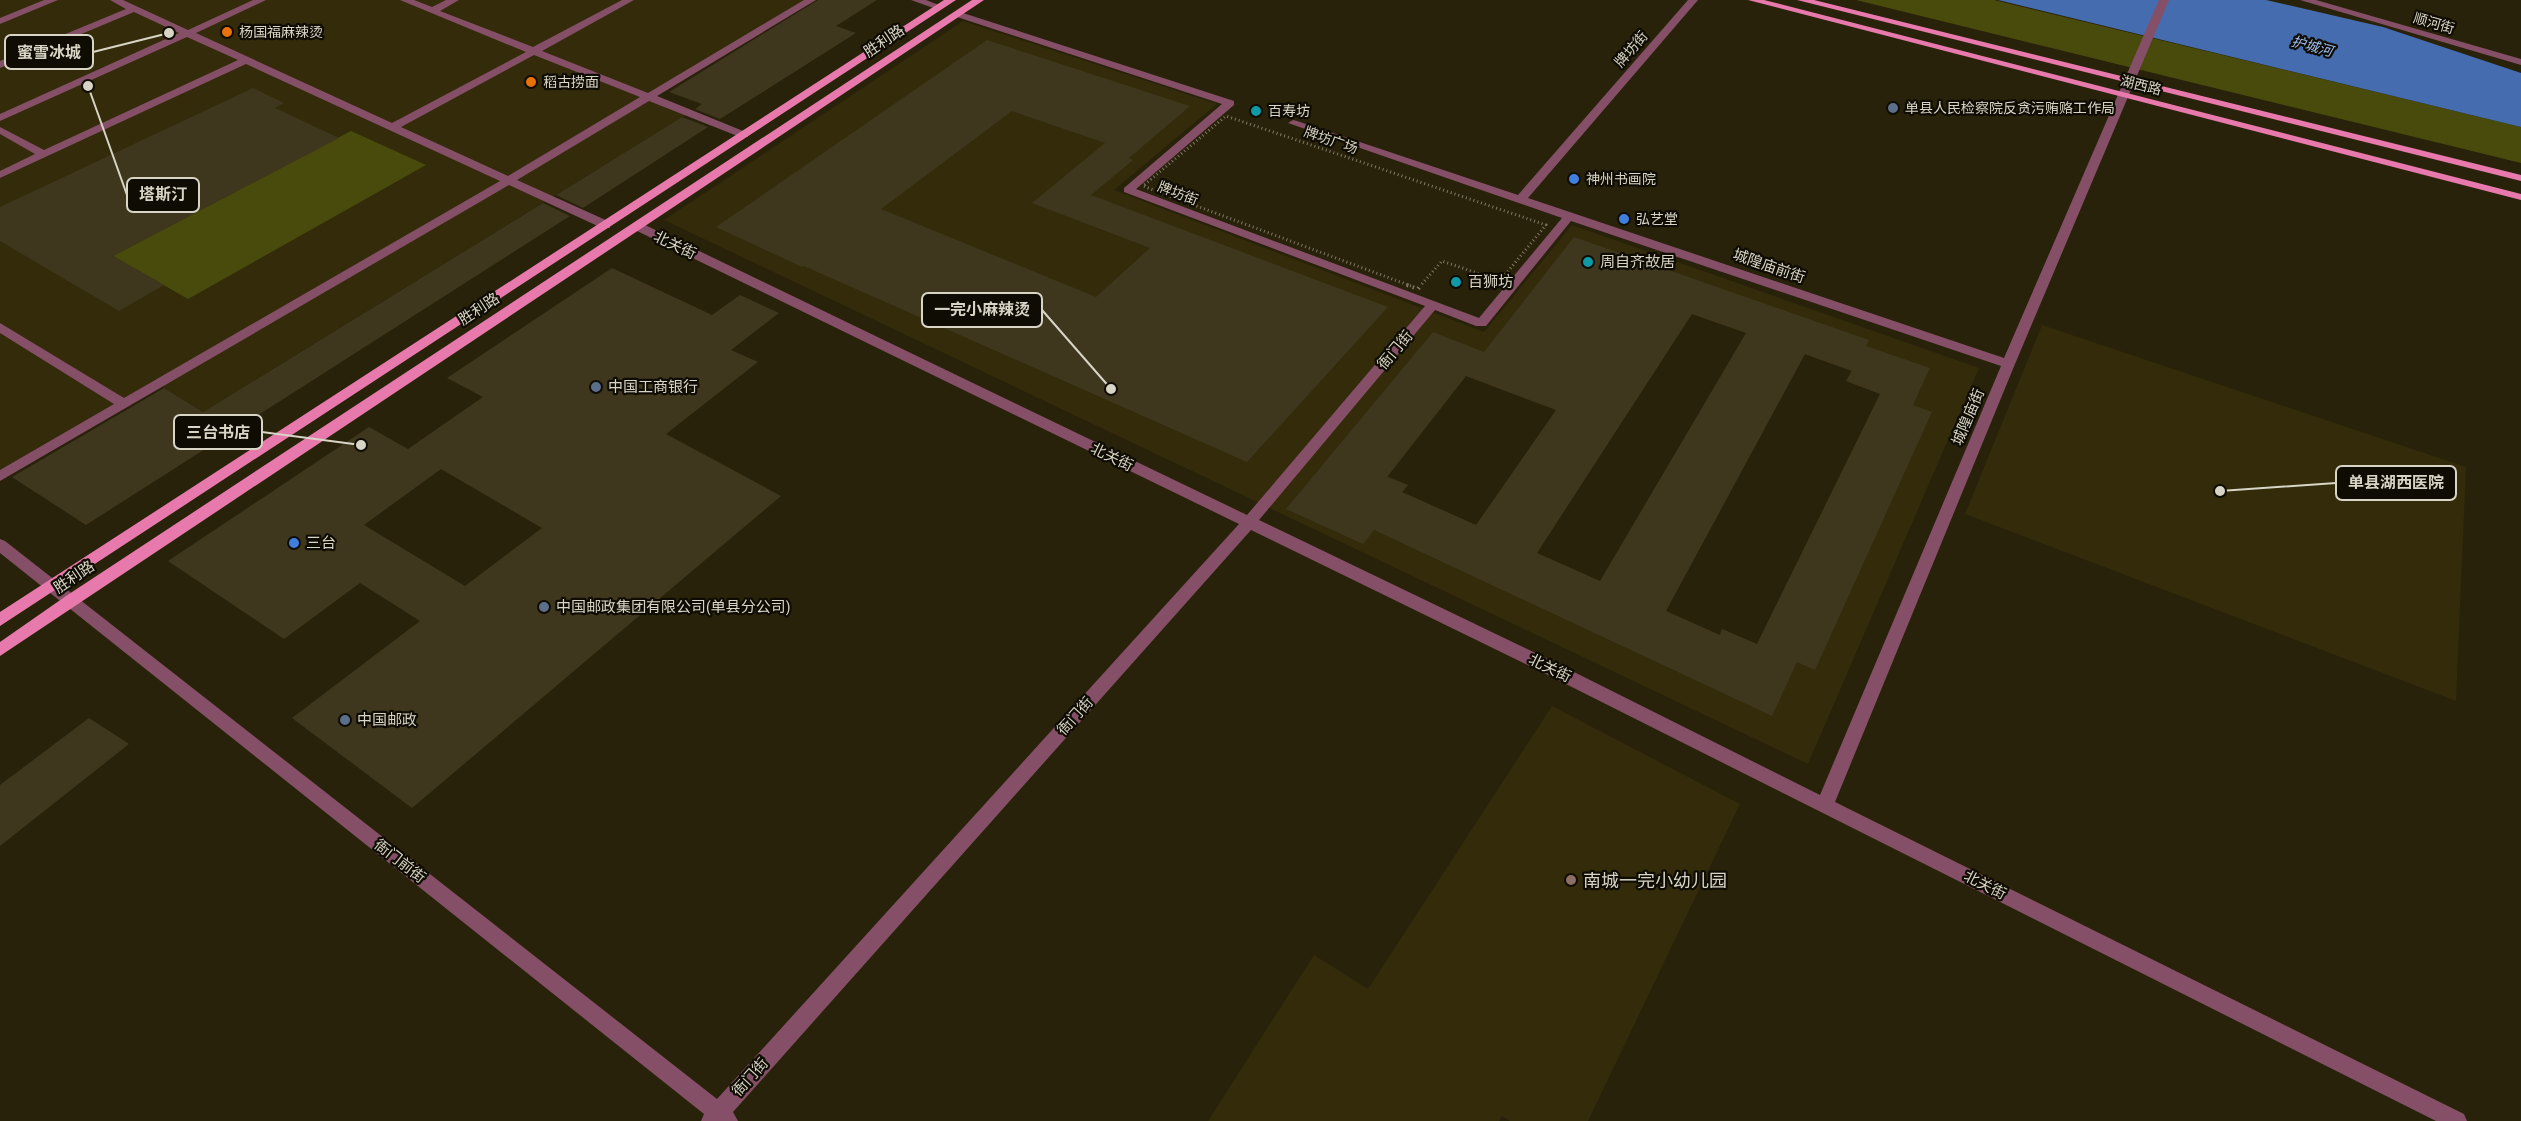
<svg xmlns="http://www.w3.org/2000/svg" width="2521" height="1121" viewBox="0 0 2521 1121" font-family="'Roboto Condensed','Noto Sans SC',sans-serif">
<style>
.built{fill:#332b0a;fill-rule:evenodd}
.green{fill:#494b0d}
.water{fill:#456cae}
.building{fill:#3e371e;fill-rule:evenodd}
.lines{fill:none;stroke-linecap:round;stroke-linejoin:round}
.path-far1{stroke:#7f7a66;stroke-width:3;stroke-dasharray:1 3;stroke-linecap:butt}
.path{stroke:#7f7a66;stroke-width:4;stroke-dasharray:1.5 4.5;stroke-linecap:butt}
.minor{fill:#854f67;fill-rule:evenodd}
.major{fill:#e779ac;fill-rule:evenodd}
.food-dot{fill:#e8710a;stroke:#0f0c04;stroke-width:2}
.service-dot{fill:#5c6f8a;stroke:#0f0c04;stroke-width:2}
.culture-dot{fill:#0f9aa8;stroke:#0f0c04;stroke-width:2}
.shop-dot{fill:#3f7fe0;stroke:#0f0c04;stroke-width:2}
.education-dot{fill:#8d6e63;stroke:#0f0c04;stroke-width:2}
.labels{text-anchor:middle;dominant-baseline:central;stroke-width:4.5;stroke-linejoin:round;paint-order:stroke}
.far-street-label{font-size:14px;fill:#d8d5c6;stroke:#0f0c04}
.far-poi-label{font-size:14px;fill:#d8d5c6;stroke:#0f0c04;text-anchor:start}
.far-water-label{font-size:14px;font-style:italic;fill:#9fbff6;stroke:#0f0c04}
.street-label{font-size:15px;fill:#d8d5c6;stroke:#0f0c04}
.poi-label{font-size:15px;fill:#d8d5c6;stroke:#0f0c04;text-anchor:start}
.near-poi-label{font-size:18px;fill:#d8d5c6;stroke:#0f0c04;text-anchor:start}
.leader{fill:none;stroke:#d8d5c6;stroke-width:2}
.callout-dot{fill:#d8d5c6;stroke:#0f0c04;stroke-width:2}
.callout{fill:#0f0c04;stroke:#d8d5c6;stroke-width:2}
.callout-label{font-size:16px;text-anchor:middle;font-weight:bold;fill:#d8d5c6}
</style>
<rect width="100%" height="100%" fill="#29220a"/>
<path class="built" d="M 0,0 L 811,0 L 649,97 L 689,113 L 203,412 L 158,384 L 6,473 L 0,469 Z
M 963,21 L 1217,104 L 1114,190 L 1484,332 L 1572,225 L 1979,368 L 1808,764 L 664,220 ZM 1623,289 L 1851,371 L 1846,381 L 1880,394 L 1757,644 L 1722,629 L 1719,635 L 1433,506 L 1403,543 L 1374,530 L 1408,485 L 1388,476 L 1466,376 L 1528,399 L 1604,292 Z
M 2042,325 L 2466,467 L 2456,701 L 1965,514 Z
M 1552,706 L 1740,804 L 1588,1121 L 1510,1121 L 1502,1116 L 1499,1121 L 1208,1121 L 1314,955 L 1368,989 Z"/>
<path class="green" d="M 1856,0 L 1994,0 L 2521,127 L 2521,163 Z
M 351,131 L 426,165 L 188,299 L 113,256 Z"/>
<path class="water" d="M 1998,0 L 2266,0 L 2383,27 L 2521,73 L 2521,127 Z"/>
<path class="building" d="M 818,0 L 877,0 L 836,26 L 856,33 L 720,119 L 695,109 L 702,104 L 669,92 Z
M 987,40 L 1190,106 L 1129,158 L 1133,160 L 1091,195 L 1388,307 L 1247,462 L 804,266 L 802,267 L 716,227 ZM 1012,111 L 1105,143 L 1032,203 L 1150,248 L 1096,297 L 881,209 Z
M 253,88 L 284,103 L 275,108 L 339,138 L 113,256 L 164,285 L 119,311 L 0,241 L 0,207 Z
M 682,117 L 708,127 L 583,208 L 556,195 Z
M 543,203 L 570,216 L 86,525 L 12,477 L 164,388 L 203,412 Z
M 1574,237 L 1869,340 L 1866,346 L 1930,368 L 1913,405 L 1932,412 L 1815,670 L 1797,662 L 1772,716 L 1374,530 L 1363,544 L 1286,509 L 1433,332 L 1484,352 ZM 1692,314 L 1746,333 L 1600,581 L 1537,553 ZM 1805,354 L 1852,371 L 1846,381 L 1880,394 L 1757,644 L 1722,629 L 1720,635 L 1666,611 ZM 1466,376 L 1556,410 L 1476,525 L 1402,492 L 1408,485 L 1387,477 Z
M 612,268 L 712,315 L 740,295 L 779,313 L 731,350 L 758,362 L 666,434 L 781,496 L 412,808 L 292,718 L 420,621 L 360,583 L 284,639 L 168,561 L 369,427 L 408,449 L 483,397 L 447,378 ZM 441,469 L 542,528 L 465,586 L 364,525 Z
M 89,718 L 129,744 L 0,846 L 0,785 Z"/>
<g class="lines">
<path class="path-far1" d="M 1411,286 L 1143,186 L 1226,116 L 1546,225 L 1500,281 L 1442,261 L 1420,286"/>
<path class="path" d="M 1407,285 L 1418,289 L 1421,285"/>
<path class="minor" d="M 44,0 L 58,0 L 0,24 L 0,18 Z
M 110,0 L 123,0 L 188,30 L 253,0 L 266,0 L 196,33 L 392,123 L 526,52 L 400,0 L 414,0 L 432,7 L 446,0 L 459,0 L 440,11 L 533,47 L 622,0 L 634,0 L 542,51 L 648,93 L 804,0 L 816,0 L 657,96 L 748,133 L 748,137 L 740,137 L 649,101 L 517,180 L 610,222 L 610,228 L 602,228 L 509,185 L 0,481 L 0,470 L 114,404 L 0,333 L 0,323 L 124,398 L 500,181 L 246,64 L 0,178 L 0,171 L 35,154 L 0,134 L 0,127 L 44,150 L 238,60 L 187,37 L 0,121 L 0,114 L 179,33 L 134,12 L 0,68 L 0,61 L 126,9 ZM 534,55 L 640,97 L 508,176 L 401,127 Z
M 911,0 L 926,0 L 944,7 L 939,10 Z
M 1688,0 L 1698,0 L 1528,198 L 2004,358 L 2159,0 L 2169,0 L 2015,364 L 1835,802 L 2464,1114 L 2467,1121 L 2436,1121 L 1542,672 L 1251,530 L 733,1112 L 738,1121 L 701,1121 L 704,1114 L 0,553 L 0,539 L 5,541 L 717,1099 L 1239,524 L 633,229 L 633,223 L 641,223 L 1247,515 L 1425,306 L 1124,192 L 1124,188 L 1222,104 L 954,16 L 954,12 L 960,12 L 1234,101 L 1234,105 L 1136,189 L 1479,318 L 1562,218 L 1288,123 L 1293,120 L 1297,121 L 1518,195 ZM 1571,221 L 2001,366 L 1820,795 L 1554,662 L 1259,520 L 1435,310 L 1476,326 L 1486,326 Z
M 2300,0 L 2316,0 L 2521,59 L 2521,65 Z"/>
<path class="major" d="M 944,0 L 956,0 L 0,626 L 0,612 Z
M 972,0 L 984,0 L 0,656 L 0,642 L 66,596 Z
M 1748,0 L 1764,0 L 2521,194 L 2521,200 Z
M 1797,0 L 1814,0 L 2521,175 L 2521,181 Z"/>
</g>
<g class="food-dot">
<circle cx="227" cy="32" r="6"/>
<circle cx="531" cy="82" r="6"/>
</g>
<g class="service-dot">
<circle cx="1893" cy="108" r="6"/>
<circle cx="596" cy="387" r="6"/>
<circle cx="544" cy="607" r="6"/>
<circle cx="345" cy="720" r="6"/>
</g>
<g class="culture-dot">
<circle cx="1256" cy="111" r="6"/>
<circle cx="1588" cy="262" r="6"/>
<circle cx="1456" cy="282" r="6"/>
</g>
<g class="shop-dot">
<circle cx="1574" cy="179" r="6"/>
<circle cx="1624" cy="219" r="6"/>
<circle cx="294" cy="543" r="6"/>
</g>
<circle class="education-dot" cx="1571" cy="880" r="6"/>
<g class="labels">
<g class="far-street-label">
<text transform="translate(2434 23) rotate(16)">顺河街</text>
<text transform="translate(1631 49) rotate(-49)">牌坊街</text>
<text transform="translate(2141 85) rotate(14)">湖西路</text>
<text transform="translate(1331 140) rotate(19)">牌坊广场</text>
<text transform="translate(1178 193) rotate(21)">牌坊街</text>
</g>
<g class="far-poi-label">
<text x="239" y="32">杨国福麻辣烫</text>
<text x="543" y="82">稻古捞面</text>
<text x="1905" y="108">单县人民检察院反贪污贿赂工作局</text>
<text x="1268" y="111">百寿坊</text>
<text x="1586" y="179">神州书画院</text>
<text x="1636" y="219">弘艺堂</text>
</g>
<g class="far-water-label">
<text transform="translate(2312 46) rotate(15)">护城河</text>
</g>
<g class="street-label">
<text transform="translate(884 41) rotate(-34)">胜利路</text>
<text transform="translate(675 245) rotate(26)">北关街</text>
<text transform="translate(1769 266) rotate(19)">城隍庙前街</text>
<text transform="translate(479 309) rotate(-33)">胜利路</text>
<text transform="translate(1395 350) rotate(-50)">衙门街</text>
<text transform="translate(1968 417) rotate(-67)">城隍庙街</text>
<text transform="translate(1112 457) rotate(26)">北关街</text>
<text transform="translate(74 577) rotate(-34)">胜利路</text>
<text transform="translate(1550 668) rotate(26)">北关街</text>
<text transform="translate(1075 716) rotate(-48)">衙门街</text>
<text transform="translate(400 861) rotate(38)">衙门前街</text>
<text transform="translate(1985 885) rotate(27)">北关街</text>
<text transform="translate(750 1077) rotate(-48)">衙门街</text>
</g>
<g class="poi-label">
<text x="1600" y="262">周自齐故居</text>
<text x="1468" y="282">百狮坊</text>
<text x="608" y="387">中国工商银行</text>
<text x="306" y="543">三台</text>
<text x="556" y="607">中国邮政集团有限公司(单县分公司)</text>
<text x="357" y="720">中国邮政</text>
</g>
<g class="near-poi-label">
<text x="1583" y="880">南城一完小幼儿园</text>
</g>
</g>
<path class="leader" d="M169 33L93 52M88 86L127 195M1111 389L1042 310M361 445L262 432M2220 491L2336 483"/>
<g class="callout-dot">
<circle cx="169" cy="33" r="6"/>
<circle cx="88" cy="86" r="6"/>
<circle cx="1111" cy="389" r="6"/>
<circle cx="361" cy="445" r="6"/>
<circle cx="2220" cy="491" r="6"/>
</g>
<g class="callout">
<rect x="5" y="35" width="88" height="34" rx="6"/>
<rect x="127" y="178" width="72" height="34" rx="6"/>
<rect x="922" y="293" width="120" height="34" rx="6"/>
<rect x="174" y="415" width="88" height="34" rx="6"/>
<rect x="2336" y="466" width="120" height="34" rx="6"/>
</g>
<g class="callout-label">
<text x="49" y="58">蜜雪冰城</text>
<text x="163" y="200">塔斯汀</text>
<text x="982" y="315">一完小麻辣烫</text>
<text x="218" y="438">三台书店</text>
<text x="2396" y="488">单县湖西医院</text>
</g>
</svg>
